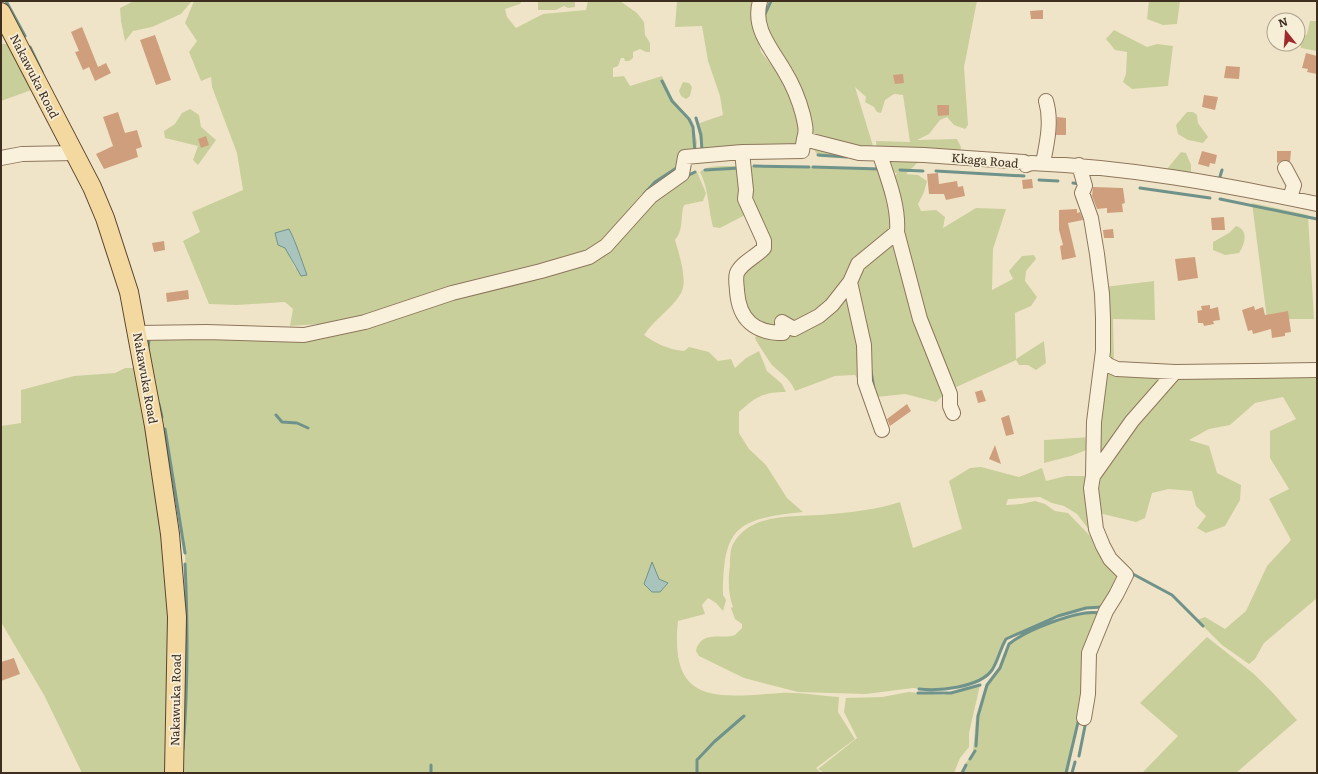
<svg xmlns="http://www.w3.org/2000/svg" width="1318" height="774" viewBox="0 0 1318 774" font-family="Literata,serif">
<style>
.green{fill:#c9cf9b;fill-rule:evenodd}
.water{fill:#a9c4bc;stroke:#6f938a}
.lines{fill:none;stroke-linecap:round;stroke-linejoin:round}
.stream{stroke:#6f938a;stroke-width:3}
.building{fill:#cf9f7d}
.minor-casing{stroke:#8d765c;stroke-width:16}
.major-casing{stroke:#5b4430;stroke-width:20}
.minor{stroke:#faf1dc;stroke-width:14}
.major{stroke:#f3d9a0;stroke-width:18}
.labels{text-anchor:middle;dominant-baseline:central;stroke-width:3.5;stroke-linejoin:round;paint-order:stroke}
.street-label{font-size:12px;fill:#3d2e20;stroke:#f7eed8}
</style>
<rect width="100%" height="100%" fill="#f0e4c8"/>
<path class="green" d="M 134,1 L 192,1 L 181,14 L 152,27 L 133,31 L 125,41 L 121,21 L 120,8 Z
M 194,1 L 522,1 L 520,4 L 505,9 L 507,17 L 516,28 L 543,14 L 586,10 L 588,1 L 620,1 L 637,13 L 644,22 L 645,35 L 650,43 L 650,52 L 646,52 L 640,49 L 633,52 L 633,58 L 629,61 L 625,61 L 624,58 L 621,58 L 618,66 L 613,68 L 613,77 L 624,76 L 630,86 L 662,76 L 672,98 L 689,118 L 693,125 L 697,142 L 696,156 L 642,194 L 599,245 L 584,253 L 367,314 L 321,324 L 290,326 L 293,309 L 285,302 L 237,305 L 209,304 L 183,241 L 200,232 L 192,212 L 243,190 L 237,153 L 212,87 L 211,77 L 201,81 L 189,52 L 197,41 L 185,23 ZM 295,240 L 296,249 L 307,275 L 295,268 L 285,247 Z
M 538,1 L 575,1 L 575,7 L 568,8 L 564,6 L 556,10 L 538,10 Z
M 677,1 L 762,1 L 756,30 L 761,52 L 785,82 L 807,145 L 809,156 L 728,157 L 702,153 L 697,124 L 723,115 L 720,96 L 708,61 L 702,26 L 675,27 Z
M 769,1 L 977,1 L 964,67 L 968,125 L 965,129 L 954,125 L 947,117 L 940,120 L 929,134 L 917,140 L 957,139 L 961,147 L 960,157 L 920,160 L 906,174 L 918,175 L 927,181 L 924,192 L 918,204 L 921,211 L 936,210 L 945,217 L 943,228 L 976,208 L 1006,209 L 993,249 L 992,290 L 1013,279 L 1009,271 L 1022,256 L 1034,255 L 1036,259 L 1026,271 L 1025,281 L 1037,297 L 1031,306 L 1015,313 L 1016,359 L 1044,341 L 1046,363 L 1036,370 L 1028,365 L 1019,365 L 1016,360 L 952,389 L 911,276 L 893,178 L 897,173 L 887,171 L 877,154 L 876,141 L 910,142 L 903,95 L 894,94 L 885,100 L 881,113 L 877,112 L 874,107 L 865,102 L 866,97 L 855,87 L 877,159 L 820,157 L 816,153 C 804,123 750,28 769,1 Z
M 1149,1 L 1180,1 L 1177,24 L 1163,25 L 1147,19 Z
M 1310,21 L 1317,21 L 1317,51 L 1301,48 L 1300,41 L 1307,34 Z
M 1114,30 L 1147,47 L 1157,44 L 1173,46 L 1168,86 L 1132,89 L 1123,82 L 1126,74 L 1127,52 L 1115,50 L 1106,39 Z
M 1,44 L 16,44 L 37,88 L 1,101 Z
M 683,82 L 689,83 L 692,87 L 690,96 L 686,99 L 681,96 L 679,91 Z
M 190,109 L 199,115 L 201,127 L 216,140 L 198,165 L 193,160 L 198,146 L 165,138 L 164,131 L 175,124 L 182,113 Z
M 1187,112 L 1193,112 L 1197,115 L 1198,123 L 1208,137 L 1203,143 L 1188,140 L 1178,134 L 1176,125 Z
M 1181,152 L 1186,153 L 1191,165 L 1191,172 L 1182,174 L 1167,169 Z
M 744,166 L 749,213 L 720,228 L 713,227 C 708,208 709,190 700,172 C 709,163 733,167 744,166 Z
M 750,166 L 885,168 L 893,230 L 828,304 L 778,330 L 749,318 L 739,275 L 765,249 L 750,209 Z
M 694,171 L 697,172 L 706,193 L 703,201 L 684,205 C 680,217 684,230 675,240 C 679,254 689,283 680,295 C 670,310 654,320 644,335 C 655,343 669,350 684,351 L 689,347 L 709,352 L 718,361 L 731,359 L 735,368 L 746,358 L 759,351 L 767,371 L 782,384 L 786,392 C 763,392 756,397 739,412 L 739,433 L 749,449 L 766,465 L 787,498 L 803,512 C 737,519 723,526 723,595 L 726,600 L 723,611 L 716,603 L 708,598 L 702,605 L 705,614 L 678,621 C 669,707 718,697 781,693 C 800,692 820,696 839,697 L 838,712 L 855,739 L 816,768 L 821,773 L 182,773 L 186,712 L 187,618 L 185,553 L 165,429 L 150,364 L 148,346 L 149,340 L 247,336 L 288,342 L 573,269 L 674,181 Z
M 1252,203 L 1308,215 L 1314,319 L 1267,319 Z
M 1236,226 C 1249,230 1245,244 1239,253 L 1225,255 L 1213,250 L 1213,242 L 1229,233 Z
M 893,238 L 946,393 L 936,402 L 905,394 L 876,397 L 872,388 L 855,274 Z
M 1154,281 L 1155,320 L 1113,319 L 1114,364 L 1106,361 L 1104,287 Z
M 849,290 L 865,390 L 855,375 L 835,376 L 795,391 C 790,378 781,374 772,365 C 770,363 756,341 755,338 L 757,334 L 786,335 Z
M 1104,364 L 1164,376 L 1095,472 Z
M 125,368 L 133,368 L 138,372 L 166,544 L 169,634 L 167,773 L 82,773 L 44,695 L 1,622 L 1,426 L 21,423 L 21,390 L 74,376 L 115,373 Z
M 1317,374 L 1317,598 L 1264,643 L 1255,659 L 1249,664 L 1222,645 L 1197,620 L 1205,617 L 1225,629 L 1246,611 L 1267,566 L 1291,540 L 1269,499 L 1289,489 L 1270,458 L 1270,431 L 1296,419 L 1283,397 L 1255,403 L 1230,425 L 1209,429 L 1189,440 L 1209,446 L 1217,473 L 1241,485 L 1240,500 L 1225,526 L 1206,533 L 1197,528 L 1206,516 L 1196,506 L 1192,491 L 1169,489 L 1152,493 L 1145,518 L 1136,522 L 1099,513 L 1095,479 L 1172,377 Z
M 1091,437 L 1089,449 L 1071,456 L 1044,463 L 1044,440 Z
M 981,467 L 1019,477 L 1042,468 L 1046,481 L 1066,476 L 1089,476 L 1093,535 L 1077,514 L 1064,506 L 1052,503 L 1040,497 L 1008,499 L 1006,505 L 1021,504 L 1035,501 L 1045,504 L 1055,511 L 1068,513 L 1093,539 L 1121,574 L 1102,608 L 1086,608 L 1057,617 L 1008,638 L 989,676 L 966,685 L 939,691 L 913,688 L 866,694 L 798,692 L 744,678 L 699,656 L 696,651 C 701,629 724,640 735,635 C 737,633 740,630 742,628 L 742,624 L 735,619 L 731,608 L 733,607 C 728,593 728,580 730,565 C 730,558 730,550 733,544 C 752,510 799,518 831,514 C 854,512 879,509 900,502 L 913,548 L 962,529 L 949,481 L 970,468 Z
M 1088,611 L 1101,612 L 1068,773 L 960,773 L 973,751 L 976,717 L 985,687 L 997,671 L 1008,643 L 1053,621 Z
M 1207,637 L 1254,674 L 1273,693 L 1297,720 L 1236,773 L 1145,773 L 1143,772 L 1178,736 L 1140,703 Z
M 980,685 L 969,733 L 969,747 L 960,758 L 954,773 L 824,773 L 818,769 L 857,738 L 844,712 L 846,698 L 882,697 L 909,692 L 944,695 Z"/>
<path class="water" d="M 289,229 C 296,242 301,259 307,275 L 301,276 L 285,248 L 278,245 L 275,233 Z
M 652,562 L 659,579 L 668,583 L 660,592 L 652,592 L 644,584 Z"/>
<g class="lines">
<path class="stream" d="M 6,1 L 25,36
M 764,16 L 771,1
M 30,47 L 42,72
M 662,81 L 672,101 L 689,119 L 693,127 L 695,153
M 696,118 L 701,135 L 702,151
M 818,155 L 847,157
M 754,166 L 809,167
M 813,167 L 880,169
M 705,170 L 740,168
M 900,170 L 923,171
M 936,171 L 1024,176
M 685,177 L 695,172
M 1039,180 L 1058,181
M 1219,180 L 1222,170
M 1073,183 L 1081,184
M 1140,188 L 1210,198
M 644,194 L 655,182 L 678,167
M 1220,199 L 1317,219
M 148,349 L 149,340
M 871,371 L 874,389
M 159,404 L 162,417
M 276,415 L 282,422 L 297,423 L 308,428
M 165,429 L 185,553
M 1131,573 L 1172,595 L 1203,626
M 919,689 C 939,691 979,688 992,670 C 998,661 1000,649 1006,639 L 1058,616 L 1086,608 L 1102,607
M 918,693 L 951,693 L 980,685
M 976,746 L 978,716 L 987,685 L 1000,668 L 1009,644 C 1026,630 1079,609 1100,613
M 183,749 C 188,688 188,626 185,564
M 1079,756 L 1086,721
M 970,759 L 975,751
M 431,765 L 431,773
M 697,773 L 697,760 L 714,742 L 744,716
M 962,773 L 966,765
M 1066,773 L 1079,718
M 1072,773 L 1075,762"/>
</g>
<path class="building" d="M 1043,10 L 1043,19 L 1031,19 L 1030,11 Z
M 82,27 L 98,67 L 106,63 L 111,73 L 95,81 L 89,67 L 83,70 L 75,52 L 79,51 L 71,32 Z
M 155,35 L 171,80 L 156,85 L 140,40 Z
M 1306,53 L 1317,56 L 1317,74 L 1307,72 L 1308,69 L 1302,68 Z
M 1226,66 L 1240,67 L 1239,79 L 1224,78 Z
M 903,74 L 904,83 L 895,84 L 893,75 Z
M 1204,95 L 1218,97 L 1215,110 L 1202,107 Z
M 937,105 L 949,105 L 949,115 L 938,116 Z
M 118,112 L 125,133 L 137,130 L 142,147 L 136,149 L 138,157 L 104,169 L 96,154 L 113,146 L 103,117 Z
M 1057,117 L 1066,118 L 1066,135 L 1056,135 Z
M 206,136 L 209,145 L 201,148 L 198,139 Z
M 1202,151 L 1217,155 L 1215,164 L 1210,163 L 1209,167 L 1198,164 Z
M 1277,151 L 1291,151 L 1290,162 L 1285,160 L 1277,163 Z
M 938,173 L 939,184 L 957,181 L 958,187 L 963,186 L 965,196 L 946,200 L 944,194 L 929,194 L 927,174 Z
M 1032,179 L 1033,188 L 1023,189 L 1022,180 Z
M 1093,187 L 1123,188 L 1125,203 L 1122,204 L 1123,212 L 1107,213 L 1107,208 L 1097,209 L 1092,196 Z
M 1077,209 L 1077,213 L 1080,212 L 1083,220 L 1068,223 L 1076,257 L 1062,260 L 1060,246 L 1063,245 L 1059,230 L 1059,210 Z
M 1224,217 L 1225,230 L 1212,230 L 1211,218 Z
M 1113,229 L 1114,238 L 1104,238 L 1103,230 Z
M 164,241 L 165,250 L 154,252 L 152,243 Z
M 1195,257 L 1198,278 L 1178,281 L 1175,259 Z
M 188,290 L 189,299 L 167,302 L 166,293 Z
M 1210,305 L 1210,309 L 1218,307 L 1220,320 L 1213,321 L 1214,324 L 1204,326 L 1203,323 L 1198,323 L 1197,311 L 1202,310 L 1201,306 Z
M 1254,306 L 1255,310 L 1263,307 L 1265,315 L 1288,311 L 1291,332 L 1285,333 L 1285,336 L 1272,338 L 1271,329 L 1253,334 L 1252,330 L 1248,331 L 1242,310 Z
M 982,390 L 986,401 L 978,403 L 975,392 Z
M 907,404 L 911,411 L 890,426 L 887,419 Z
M 1009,415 L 1014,434 L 1006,436 L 1001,418 Z
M 995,445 L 1001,464 L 989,459 Z
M 14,658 L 20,674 L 1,681 L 1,662 Z"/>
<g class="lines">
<defs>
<path id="minor" d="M 760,1 C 752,29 772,49 785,72 C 793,85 799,100 803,115 C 805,125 807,130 804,139
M 742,152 L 746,190 L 745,199 L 764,241 L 764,248 C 757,256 741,263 737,273 C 735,279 737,286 737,291 C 739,320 755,333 783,333 L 782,322 L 794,329 L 819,316 L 832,305 L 850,282 L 858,264 L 897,232
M 880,155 C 888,179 899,206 897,232 L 920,319 L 950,394 L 950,406 L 953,413
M 1,158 L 22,154 L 75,153
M 1043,163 C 1047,143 1052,121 1046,101
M 1079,165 L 1085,186 L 1082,193 L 1091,218 L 1097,254 L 1102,294 L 1103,318 L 1103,351 L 1094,422 L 1093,476 L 1091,488 L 1096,529 L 1103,546 L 1110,559 L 1126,575 L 1116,595 L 1106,611 L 1089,653 L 1088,694 L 1084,718
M 1285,168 L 1294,185 L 1290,198
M 850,282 L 864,345 L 865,382 L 882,430
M 138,333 L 206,332 L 304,335 L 365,322 L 452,293 L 541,271 L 589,257 L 606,246 L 651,196 L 682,174 L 685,157 L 742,152 L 802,151 L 804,139 L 859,153 L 924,155 L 1024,162 L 1026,165 L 1031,163 C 1128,167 1222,184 1317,204
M 1102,359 L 1108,365 L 1117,369 L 1175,372 L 1317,370
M 1093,476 L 1132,421 L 1175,372"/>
<path id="major" d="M 1,12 L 92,187 L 105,218 L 129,292 L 154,426 L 170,534 L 177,617 L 174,773"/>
</defs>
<use href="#minor" class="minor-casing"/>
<use href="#major" class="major-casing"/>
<use href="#minor" class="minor"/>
<use href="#major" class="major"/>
</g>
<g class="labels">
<g class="street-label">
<text transform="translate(35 76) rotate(63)">Nakawuka Road</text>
<text transform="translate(985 160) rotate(5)">Kkaga Road</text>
<text transform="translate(146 378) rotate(80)">Nakawuka Road</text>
<text transform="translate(175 700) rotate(-89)">Nakawuka Road</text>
</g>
</g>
<rect width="1318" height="774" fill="none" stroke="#3d2e20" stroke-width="4"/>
<g transform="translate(1286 32) rotate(343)"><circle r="19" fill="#f7eed8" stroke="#ada18e"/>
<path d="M0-3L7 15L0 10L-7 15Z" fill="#9e2a2b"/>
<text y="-6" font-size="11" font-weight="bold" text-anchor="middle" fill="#3d2e20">N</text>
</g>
</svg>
